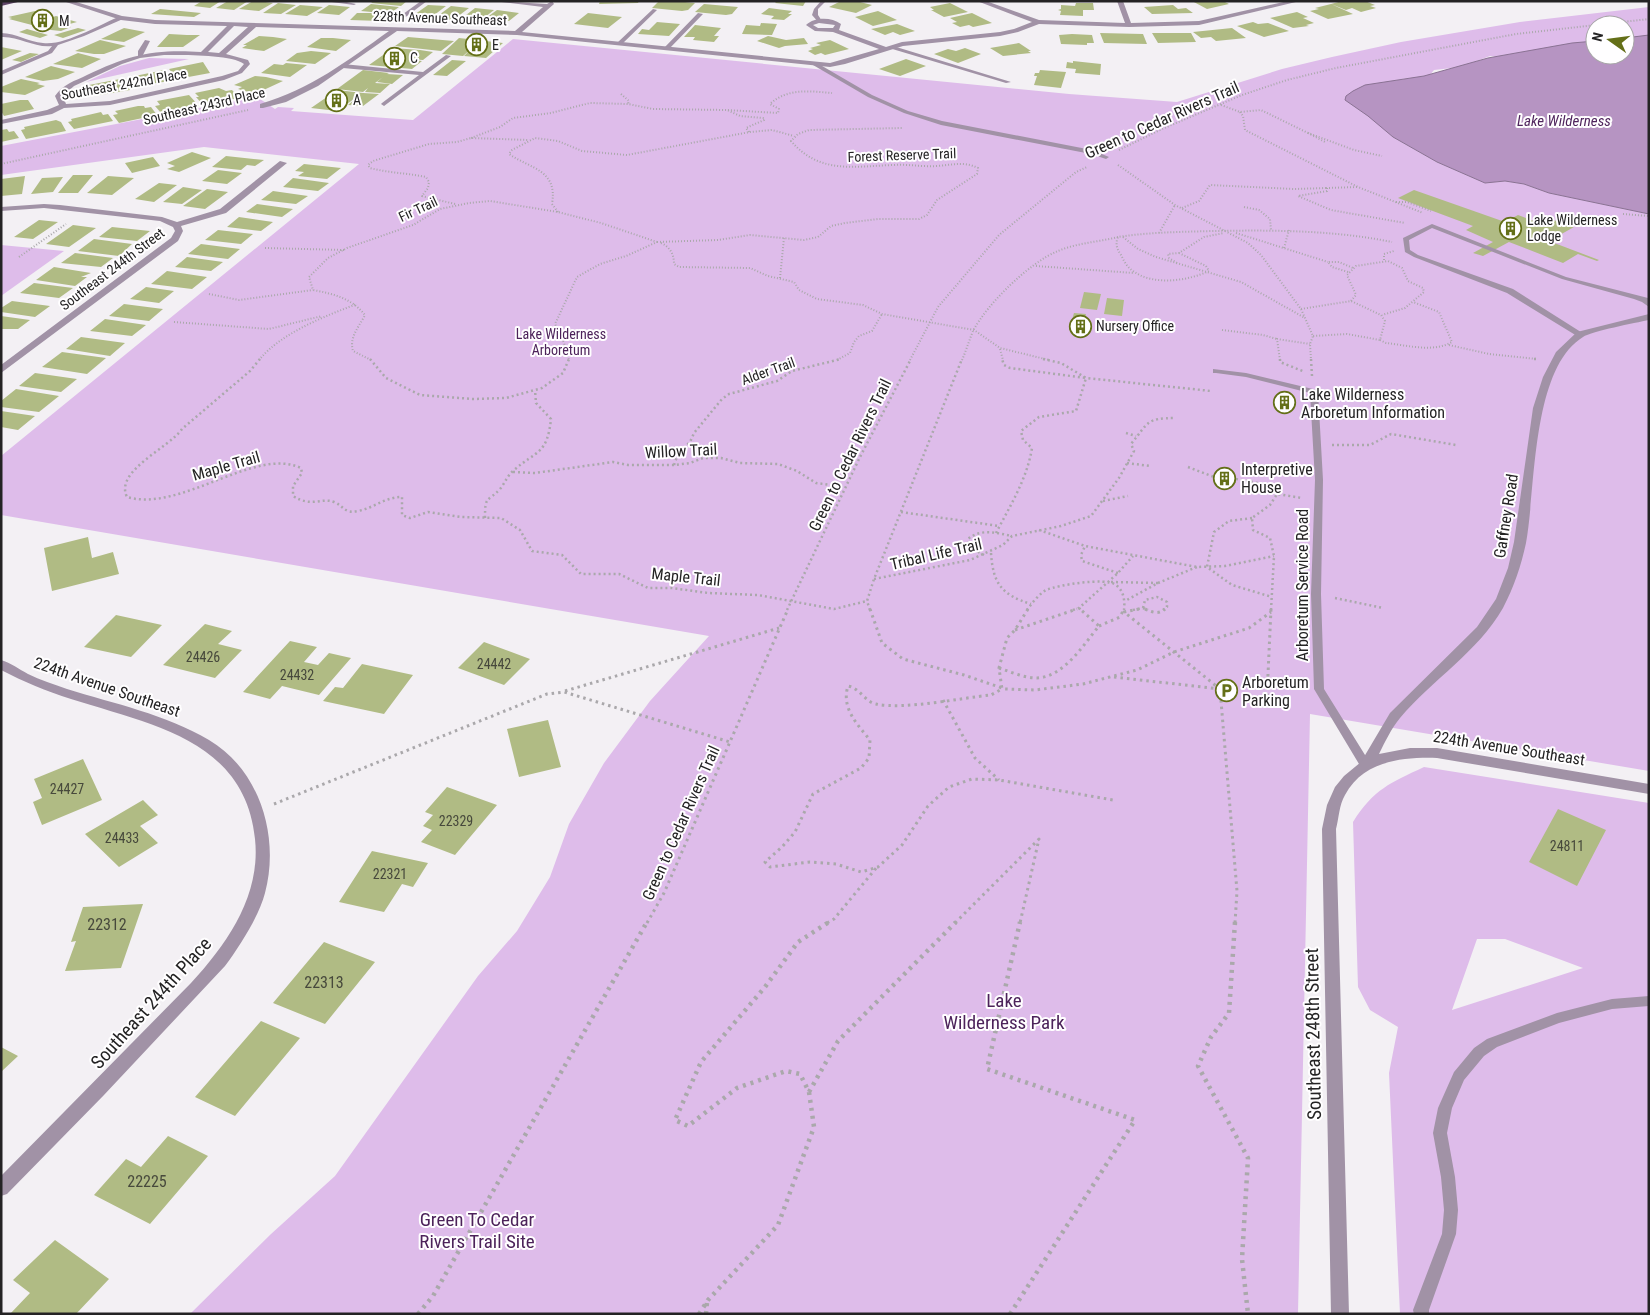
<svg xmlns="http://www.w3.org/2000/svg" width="1650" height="1315" viewBox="0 0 1650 1315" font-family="'Roboto Condensed',sans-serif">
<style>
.green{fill:#debcea;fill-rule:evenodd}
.water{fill:#b694c2;stroke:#8a7293}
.building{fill:#b0bb84}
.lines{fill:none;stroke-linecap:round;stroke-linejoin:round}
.path-far3{stroke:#aaa8ab;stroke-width:2;stroke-dasharray:1 2;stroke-linecap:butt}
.path-far2{stroke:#aaa8ab;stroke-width:2.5;stroke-dasharray:2 3;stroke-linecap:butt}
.path-far1{stroke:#aaa8ab;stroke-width:3;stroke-dasharray:2.5 4;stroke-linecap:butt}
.path{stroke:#aaa8ab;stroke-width:4.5;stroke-dasharray:3 5;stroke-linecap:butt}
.service{fill:#a192a6;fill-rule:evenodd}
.minor{fill:#a192a6;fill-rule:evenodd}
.primary{fill:#5f4568;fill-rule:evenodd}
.labels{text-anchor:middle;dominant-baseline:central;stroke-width:4;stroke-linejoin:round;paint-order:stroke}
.far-street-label{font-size:14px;fill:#242324;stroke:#fffeff}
.far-poi-label{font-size:14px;fill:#242324;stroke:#fffeff;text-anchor:start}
.far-park-label{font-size:14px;fill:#4c225a;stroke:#fffeff}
.number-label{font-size:14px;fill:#47493c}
.far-water-label{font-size:15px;font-style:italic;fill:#4f245d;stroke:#fffeff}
.street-label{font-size:16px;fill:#242324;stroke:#fffeff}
.poi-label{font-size:16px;fill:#242324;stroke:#fffeff;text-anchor:start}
.near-number-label{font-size:16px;fill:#47493c}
.near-park-label{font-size:19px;fill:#4c225a;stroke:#fffeff}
.near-street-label{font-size:19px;fill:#242324;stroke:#fffeff}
</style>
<rect width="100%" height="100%" fill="#f3f0f4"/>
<path class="green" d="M 1649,7 L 1649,38 L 1625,39 L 1625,25 L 1595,25 L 1595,44 L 1522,52 L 1524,53 L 1499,57 L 1490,56 L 1461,67 L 1434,70 L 1425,81 C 1395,72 1382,88 1360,105 L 1393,137 L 1437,162 L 1485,183 L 1505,181 L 1524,184 L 1549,193 L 1649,214 L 1649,771 L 1310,714 L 1298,1314 L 190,1314 L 271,1234 L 335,1176 L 478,976 L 517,931 L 550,877 L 569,824 L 604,763 L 650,701 L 709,636 L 1,515 L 1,456 L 359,164 L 204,147 L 1,175 L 1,146 L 257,97 L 275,109 L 278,107 L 294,108 L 291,111 L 413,120 L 513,39 L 1069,94 L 1177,102 L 1282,69 L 1332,57 L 1401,42 L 1520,22 Z
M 149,58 L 189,59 L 86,82 L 120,66 Z
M 1,245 L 64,251 L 1,296 Z
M 1424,767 L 1649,803 L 1649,1314 L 1400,1314 L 1389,1073 L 1398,1027 L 1370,1010 L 1358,987 L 1353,822 C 1374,789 1390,783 1424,767 ZM 1477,939 L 1505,939 L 1583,968 L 1452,1010 Z"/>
<path class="water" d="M 1649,35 L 1649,214 L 1549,193 L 1524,184 L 1505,181 L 1485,183 L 1437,162 L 1393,137 L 1368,116 L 1345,100 L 1346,96 L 1353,91 L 1365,85 L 1424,76 L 1488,58 L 1572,43 L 1595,41 L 1595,55 L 1625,55 L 1625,38 Z"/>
<path class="building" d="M 202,1 L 221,1 L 210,8 L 194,6 Z
M 228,1 L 248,1 L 234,10 L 216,8 Z
M 253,1 L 258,1 L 273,3 L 259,11 L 239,9 Z
M 374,1 L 407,1 L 401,6 L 371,3 Z
M 600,1 L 639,1 L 638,3 L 599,4 Z
M 659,1 L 675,1 L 695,3 L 688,10 L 682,11 L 652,8 Z
M 777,1 L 806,1 L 803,6 L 775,3 Z
M 841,1 L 856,1 L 872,5 L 856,13 L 829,7 Z
M 1192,1 L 1223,1 L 1229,4 L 1207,9 Z
M 1342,1 L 1365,1 L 1375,5 L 1370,6 L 1376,8 L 1361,12 L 1352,8 L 1346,10 L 1331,4 Z
M 278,3 L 296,5 L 281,14 L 263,13 Z
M 950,3 L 968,12 L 944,17 L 931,10 L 934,10 L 930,7 Z
M 1076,3 L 1093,3 L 1094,10 L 1083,10 L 1083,16 L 1060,15 L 1061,11 L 1058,10 L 1061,9 L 1061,5 L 1075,6 Z
M 371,4 L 399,7 L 392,12 L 382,13 L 361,11 Z
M 704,4 L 738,7 L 732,14 L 726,15 L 695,12 Z
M 1331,4 L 1353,14 L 1328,19 L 1310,11 L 1319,9 L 1315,8 Z
M 300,5 L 323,7 L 307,16 L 285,14 Z
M 329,5 L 350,7 L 339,15 L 317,13 Z
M 428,5 L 446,6 L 429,19 L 411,17 Z
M 1173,5 L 1178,9 L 1186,8 L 1193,13 L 1152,14 L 1144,7 Z
M 451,6 L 469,8 L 453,20 L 435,18 Z
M 475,8 L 494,10 L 480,21 L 461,19 Z
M 769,8 L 792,11 L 788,14 L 792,14 L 784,20 L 771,19 L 774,16 L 761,14 Z
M 160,9 L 201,13 L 194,17 L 151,14 Z
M 497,10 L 519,13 L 509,21 L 486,18 Z
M 35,11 L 53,17 L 56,16 L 77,22 L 66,25 L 71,27 L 61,31 L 51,30 L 9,19 L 12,18 L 8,17 Z
M 878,11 L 897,20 L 873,26 L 855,17 Z
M 1297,12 L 1308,17 L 1303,18 L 1314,23 L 1306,25 L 1309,26 L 1293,28 L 1270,18 Z
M 357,13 L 380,13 L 378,16 L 385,16 L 381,21 L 350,20 Z
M 588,13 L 622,17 L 608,28 L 574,24 Z
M 972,13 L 992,23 L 973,27 L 969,25 L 960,27 L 952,23 L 957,22 L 950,18 Z
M 657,22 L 680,24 L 669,36 L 638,34 L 642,29 L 649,30 Z
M 1253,22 L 1258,24 L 1268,23 L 1289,31 L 1264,37 L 1237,26 Z
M 761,23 L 777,24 L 772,35 L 742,34 L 746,25 L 760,26 Z
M 897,24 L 915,31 L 900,35 L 893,32 L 885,35 L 871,29 Z
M 695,25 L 721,28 L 714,36 L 719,36 L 714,42 L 693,40 L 695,37 L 684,37 Z
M 78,28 L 86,30 L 63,38 L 54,35 Z
M 124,28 L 145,32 L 124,42 L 101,39 Z
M 1232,28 L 1246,38 L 1216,41 L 1211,37 L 1201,38 L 1193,32 Z
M 27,29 L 48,35 L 40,38 L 19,32 Z
M 1100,33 L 1143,34 L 1147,44 L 1104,43 Z
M 1152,33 L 1191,33 L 1196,42 L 1158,43 Z
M 169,34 L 187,35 L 200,35 L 183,47 L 157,47 Z
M 1072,34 L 1092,35 L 1094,43 L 1087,43 L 1087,45 L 1061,44 L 1059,35 Z
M 259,36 L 273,37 L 287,39 L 264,51 L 242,48 L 247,45 L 243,45 Z
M 768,36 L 786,40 L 804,38 L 808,44 L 785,46 L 779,48 L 757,41 Z
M 408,37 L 454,41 L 441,51 L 395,46 Z
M 321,38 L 333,38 L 351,40 L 336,51 L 307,47 Z
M 459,38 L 503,43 L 486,58 L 464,56 L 470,50 L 463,56 L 442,54 Z
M 100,40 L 126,46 L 104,54 L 94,54 L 75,51 Z
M 830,40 L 849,49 L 825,55 L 821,53 L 815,55 L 808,51 L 813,49 L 810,48 L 821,45 L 816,43 Z
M 1019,43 L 1031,51 L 1028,51 L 1031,53 L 1003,56 L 990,48 Z
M 1,47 L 22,51 L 1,60 Z
M 393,48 L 420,50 L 433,52 L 423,60 L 408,59 L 422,61 L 412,69 L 369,65 Z
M 965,48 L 981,54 L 958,63 L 934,54 L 948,49 L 956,51 Z
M 311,51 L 331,53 L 315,64 L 286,61 L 297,53 Z
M 30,53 L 39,54 L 21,62 L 12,60 Z
M 78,53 L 101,59 L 82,68 L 53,64 Z
M 906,59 L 926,66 L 900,76 L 879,69 Z
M 452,60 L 466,61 L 447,76 L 433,75 Z
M 1073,61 L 1101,64 L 1100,75 L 1075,73 L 1076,69 L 1066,68 L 1067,62 L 1073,63 Z
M 203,62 L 210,73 L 183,78 L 180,75 L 175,76 L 169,69 Z
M 286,63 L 307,65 L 290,77 L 261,73 L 274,64 L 283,65 Z
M 51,66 L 75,72 L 58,79 L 43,81 L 25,77 Z
M 164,70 L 170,77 L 167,78 L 170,81 L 143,85 L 141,83 L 135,84 L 130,77 Z
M 363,70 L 389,73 L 387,74 L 403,75 L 392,84 L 377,82 L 383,77 L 375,83 L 390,84 L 380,93 L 365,92 L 368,88 L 363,92 L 337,89 Z
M 1040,70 L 1066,72 L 1061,88 L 1034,85 L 1037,76 L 1034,76 L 1035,73 L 1039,73 Z
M 255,76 L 266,77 L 283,81 L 255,94 L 238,89 L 242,87 L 234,85 Z
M 125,78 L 131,86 L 127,86 L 130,90 L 101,95 L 89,85 Z
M 21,79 L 40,83 L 37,84 L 45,86 L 25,95 L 1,92 L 1,87 Z
M 219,88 L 226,91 L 232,90 L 239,98 L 203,105 L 196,97 L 199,97 L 195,93 Z
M 337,90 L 363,93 L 379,94 L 363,106 L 348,105 L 361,94 L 337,111 L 311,108 Z
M 189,95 L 199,106 L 162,114 L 155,106 L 160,105 L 157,101 Z
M 20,100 L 28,100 L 34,109 L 4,116 L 1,111 L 1,104 Z
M 138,106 L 144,106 L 145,108 L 151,107 L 157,115 L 119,123 L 113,115 L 118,114 L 115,111 Z
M 101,112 L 103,115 L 108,114 L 113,121 L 74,129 L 68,122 L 72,121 L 71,119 Z
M 56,120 L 61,122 L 66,131 L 26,139 L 21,130 L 25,129 L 24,127 Z
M 7,129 L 9,132 L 14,131 L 19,138 L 1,142 L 1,130 Z
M 192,152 L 211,158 L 179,172 L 167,169 L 175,166 L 167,163 Z
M 226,156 L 264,160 L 255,166 L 247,165 L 241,170 L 212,167 Z
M 153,157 L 160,166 L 132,173 L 125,163 Z
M 304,164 L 341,168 L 327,179 L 298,176 L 304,172 L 295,171 Z
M 218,170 L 242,173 L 227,184 L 202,181 Z
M 73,175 L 93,175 L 78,193 L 58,193 Z
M 25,176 L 22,194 L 1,196 L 1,179 Z
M 108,176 L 134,178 L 112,195 L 87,193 Z
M 63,177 L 53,192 L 31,194 L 42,178 Z
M 293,178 L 329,183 L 318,191 L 283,187 Z
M 159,183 L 177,185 L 154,202 L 135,199 Z
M 183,187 L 202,190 L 182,204 L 163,202 Z
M 207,189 L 228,192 L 205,209 L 183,206 Z
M 1414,190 L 1505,222 L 1518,215 L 1539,223 L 1548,218 L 1574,227 L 1549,241 L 1599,260 L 1597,261 L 1578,254 L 1563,263 L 1509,242 L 1483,256 L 1473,253 L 1493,242 L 1466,230 L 1473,226 L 1398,198 Z
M 273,191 L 308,196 L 296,204 L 261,200 Z
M 257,204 L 293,209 L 282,217 L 246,212 Z
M 239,217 L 273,222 L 261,231 L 227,227 Z
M 39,220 L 58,222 L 33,239 L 14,237 Z
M 73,225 L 96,228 L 69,247 L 46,244 Z
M 112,227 L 150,231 L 137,241 L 99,237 Z
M 218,230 L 253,234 L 241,244 L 205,240 Z
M 94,239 L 132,244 L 119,256 L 78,251 Z
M 201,244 L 240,249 L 228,259 L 188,254 Z
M 75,253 L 113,258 L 101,267 L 61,263 Z
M 187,257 L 223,262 L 211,271 L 175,267 Z
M 54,267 L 91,273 L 81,277 L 87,277 L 75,286 L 36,280 Z
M 167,271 L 207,277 L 192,289 L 151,284 Z
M 34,283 L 73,288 L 59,298 L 20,293 Z
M 146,287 L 174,291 L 159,303 L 130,299 Z
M 1084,292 L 1101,294 L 1097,310 L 1080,308 Z
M 1107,298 L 1124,300 L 1122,316 L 1104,314 Z
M 12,301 L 50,306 L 35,317 L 1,312 L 1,308 Z
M 124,304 L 163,309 L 149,321 L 109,316 Z
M 1074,313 L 1086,314 L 1084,320 L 1091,321 L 1088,332 L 1069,330 Z
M 1,316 L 30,320 L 18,329 L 1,329 Z
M 105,319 L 146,325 L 132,336 L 90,331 Z
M 81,337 L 125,343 L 110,356 L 66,349 Z
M 62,352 L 106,358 L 87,374 L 42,367 Z
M 35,373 L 77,379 L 61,392 L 19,386 Z
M 16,389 L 59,396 L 39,412 L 1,407 L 1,401 Z
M 1277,398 L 1295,401 L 1294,409 L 1276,406 Z
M 1,411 L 35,416 L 18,430 L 1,427 Z
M 1226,472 L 1236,476 L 1236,483 L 1224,485 L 1214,480 L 1215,474 Z
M 88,537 L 92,558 L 113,552 L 119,574 L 52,591 L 44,548 Z
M 116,615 L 162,625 L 131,657 L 84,647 Z
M 205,624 L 232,631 L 218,644 L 242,650 L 215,678 L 163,665 Z
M 290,641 L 317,647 L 304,662 L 318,665 L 329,653 L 351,658 L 319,695 L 282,686 L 270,699 L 243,692 Z
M 484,642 L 530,659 L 504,685 L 458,668 Z
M 362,664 L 413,675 L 384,714 L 323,701 L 335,687 L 343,688 Z
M 548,720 L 561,767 L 519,777 L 507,729 Z
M 83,759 L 102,800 L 42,825 L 33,802 L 42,798 L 34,779 Z
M 447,787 L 497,805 L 455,855 L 421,842 L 432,830 L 423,826 L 433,815 L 425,812 Z
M 143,800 L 158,815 L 140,826 L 158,843 L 119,867 L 85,834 Z
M 1558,809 L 1606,830 L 1577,886 L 1529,862 Z
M 372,851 L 428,863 L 413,887 L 402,884 L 384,912 L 339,902 Z
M 143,904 L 121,968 L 65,971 L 76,941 L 71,942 L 83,907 Z
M 324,942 L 375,962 L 325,1024 L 273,1003 Z
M 261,1021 L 300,1038 L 235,1116 L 195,1097 Z
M 1,1047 L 18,1056 L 1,1072 Z
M 168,1136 L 208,1156 L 150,1224 L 94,1195 L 126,1159 L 141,1167 Z
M 55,1240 L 109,1279 L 76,1314 L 10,1314 L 30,1293 L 13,1280 Z"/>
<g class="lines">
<path class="path-far3" d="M 621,94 L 629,101 L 628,104
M 1221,105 L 1240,112 L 1261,110 L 1308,133 L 1354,150 L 1382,156
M 1240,112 L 1243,116 L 1245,130 L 1358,187 L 1423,213
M 749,132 L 746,128 L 764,120 L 764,118 L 740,116 L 727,110 L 778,113 L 779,109 L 770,104 C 787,88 810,91 832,93
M 1308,133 L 1325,142
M 471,138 L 500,127 L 513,118 L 551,113 L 590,103 L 628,104 L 653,109 L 727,110
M 1119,150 L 1162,129 L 1242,95 L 1287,80 L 1336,68 L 1516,34 L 1649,19
M 1,164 L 248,110
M 1118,165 L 1175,205 L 1248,243 L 1261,255 L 1301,309 L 1313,336 L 1310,344 L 1311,360
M 1357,187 L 1327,188 L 1327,191 L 1298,196 L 1331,210 L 1405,223
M 1396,202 L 1407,202 L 1431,211
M 455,204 L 422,196 L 428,188 L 429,182 L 426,177 C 407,173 389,173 370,168 L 368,165 L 373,161 L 429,144 L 457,142 L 471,138 L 529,140
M 1244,207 L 1259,210 L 1270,219 L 1271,230
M 1182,208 L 1199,201 L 1210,185 L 1294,189 L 1327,188
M 558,212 L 552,204 C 558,170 531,169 509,154 L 512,150 L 535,138 L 558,141 L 582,151 L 627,155 L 750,132 L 772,130 L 794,136
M 1623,214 L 1649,216
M 1159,233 L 1175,205
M 1236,233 L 1328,262
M 1123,237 L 1138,249 L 1156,257 L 1241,282 L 1305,318
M 657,242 L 718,240 L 750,235 L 804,240 L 818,237 L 831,226 L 845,223 L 878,219 L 919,219 L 927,215 L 937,200 L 977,174 L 978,168 C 964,161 951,165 937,166 C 922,167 908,164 894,165 C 855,166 820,175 791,141 L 798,134 L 809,130 L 903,128
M 661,243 C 670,247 674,254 674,264 L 679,267 L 750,268 L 768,276 L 794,282 L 799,290 L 817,299 L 863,305 L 882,314 L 974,330 L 1000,348 L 1049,360
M 265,248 L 344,250
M 1284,248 L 1289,230
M 1179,253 L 1206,266 L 1209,271 C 1188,281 1153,286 1133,271 C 1127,267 1124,261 1121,255 C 1117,249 1115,244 1118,237 C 1150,232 1181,232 1213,231 C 1273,230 1333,230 1392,242
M 19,257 L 66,224
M 1384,260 L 1384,254 L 1394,251
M 1177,263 L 1169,258 L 1168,254 L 1179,253 L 1204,237 L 1224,233
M 1036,266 L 1134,273
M 1348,272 L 1332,267 L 1328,262 L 1339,262 L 1353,268
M 780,278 L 784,238
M 209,294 L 239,300 L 313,290
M 1351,301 L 1356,295 L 1347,275 L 1356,266 L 1388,261 L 1402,268 L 1408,281 L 1423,288 L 1424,292 L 1405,308 L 1382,315
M 1301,309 L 1351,301 L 1381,315 L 1385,321 L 1380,340 L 1347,334 L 1313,336
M 174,322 L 269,329 L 322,316
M 1222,330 L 1263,335 L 1277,339
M 1380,340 L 1386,343 C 1406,345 1433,353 1452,342 L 1439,312 L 1413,302
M 1449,345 L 1489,354 L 1537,359
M 1000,349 L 1003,360
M 259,360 C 281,333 325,316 357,304
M 371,360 L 353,351 C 349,337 359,327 365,315 C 351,298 334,294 313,290 L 309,277 L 328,258 L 347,248 L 413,225 L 440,209 L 469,203 L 490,201 L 558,212 L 601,223 L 657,242 L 626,256 L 600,264 L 577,277 L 555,324 L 564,343 L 569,360
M 837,360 L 850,353 L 854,342 L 859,336 L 872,331 L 882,314
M 910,360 L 938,307 L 999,235 L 1076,172 L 1087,167
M 962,360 C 966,351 969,341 973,331 C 987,304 1030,262 1058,251 C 1077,243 1098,242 1118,237
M 1280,360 L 1277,339 L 1310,344"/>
<path class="path-far2" d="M 260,359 L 250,371 L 182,429 C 169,448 114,471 127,497 C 181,513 255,446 301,468 L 302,473 L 293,486 L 293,496 C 312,508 321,497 334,502 C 344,506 344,514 358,511 C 374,508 385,497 402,497 L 402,515 L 410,518 L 428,512 L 461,517 L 501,518 L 520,530 L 532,551 L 562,555 L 581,574 L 619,574 L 648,588 L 672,588 L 708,593 L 758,595 L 834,609 L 867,601
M 370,359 L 386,378 L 420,395 L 473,399 L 506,398 L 542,388 L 563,373 L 569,359
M 1043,359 L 1061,363 L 1086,378 L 1211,391
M 1280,359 L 1280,362 L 1305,372
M 1311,359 L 1312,376
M 1534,359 L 1537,359
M 1126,433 L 1136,436
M 1332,445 L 1370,445 L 1391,434 L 1456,445
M 1127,463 L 1150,466
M 674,465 L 678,454 L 690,442 L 694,433 L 722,399 L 729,394 L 777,381 L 792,371 L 841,359
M 1188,467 L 1214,477
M 513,472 L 535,473 L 613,462 L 628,465 L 674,465 L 690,463 L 703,458 L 721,458 L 740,463 L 778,464 L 797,471 L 816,483 L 845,487
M 1236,479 L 1263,484 L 1277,494
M 1103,501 L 1128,496
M 901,512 L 999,526
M 485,518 C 485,495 487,503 500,489 C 505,483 507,476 514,470 C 537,450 547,455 551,419 L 536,403 L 535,390
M 1252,518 L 1229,521 L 1214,532 L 1207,567 L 1232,585 L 1272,597
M 1039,530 L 1085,546
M 996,533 C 1010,506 1027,479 1032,448 L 1023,440 L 1021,431 L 1039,417 L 1076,411 L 1086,378 L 1010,368 L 1004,365 L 1002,359
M 991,553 C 993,584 1002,595 1031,604
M 984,555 L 971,548 L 968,539 C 981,528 997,533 1012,536
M 1118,573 L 1082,561 L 1081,555 L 1085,546 L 1197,567 L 1225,566 L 1274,556
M 874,579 L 970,560 L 1003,545 L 1012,536 L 1061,526 L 1091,516 L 1119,478 L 1134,451 L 1131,444 C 1149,422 1146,418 1176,418
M 1111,582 L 1158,583 L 1125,601
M 1158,583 L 1197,567
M 1335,598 L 1383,608
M 1079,608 L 1081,610
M 1143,608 L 1148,610
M 1143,608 L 1145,600 L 1157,597 L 1167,602 L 1167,607 L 1163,610
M 787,610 L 860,457 L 911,359
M 870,610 L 867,601 L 874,579 L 962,359
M 1027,610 C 1032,603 1039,594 1046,590 C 1058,585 1106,577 1116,585 C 1124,591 1125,601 1124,610
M 1073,610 L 1079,608 L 1118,573 L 1133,556
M 1133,610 L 1143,608
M 1271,610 L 1274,556 L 1270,538 L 1253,530 L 1252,518 L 1270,505 L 1277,494 L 1302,498"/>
<path class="path-far1" d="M 870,609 L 882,643 L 903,659 L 964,675 L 1005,689 L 1035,690 L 1083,684 L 1137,670 L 1174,652 L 1249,628 L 1271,612
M 1028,609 L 1015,630 L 1007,638 L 999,668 L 1002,689 L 991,695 C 960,698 905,710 876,704 C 865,702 860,688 848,686 C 841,708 857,724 870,740 L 869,758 L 861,768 L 813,794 L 795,832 L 782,847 L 765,862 L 770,867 L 810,862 L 836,864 L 861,872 L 878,867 L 902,845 L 928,806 L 949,787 L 972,779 L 999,780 L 1113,800
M 1139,609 L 1124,612 L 1220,689 L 1237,891 L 1235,923
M 1145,609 C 1152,612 1158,615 1165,609
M 1099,626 L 1120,617 L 1124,609
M 1015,630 L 1077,609
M 999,668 C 1011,672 1024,678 1037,678 C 1064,677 1084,644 1099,626 L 1080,609
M 1114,677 L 1220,689
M 565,691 L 779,628
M 1267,696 L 1271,609
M 943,700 L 975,758 L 999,780
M 274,804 L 547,694 L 564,692 L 730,742
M 647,923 L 664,893 L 788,609
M 827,923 L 834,919 L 877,867
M 955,923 L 1039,839 L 1020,923"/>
<path class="path" d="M 1235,922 L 1229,1013 L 1211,1037 L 1198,1066 L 1248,1158 L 1242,1259 L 1248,1314
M 809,1092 L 838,1041 L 956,922
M 418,1314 L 433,1296 L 647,922
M 699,1314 L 708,1300 L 778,1225 L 814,1127 L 809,1092 L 800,1074 L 786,1071 L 737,1088 L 688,1126 L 675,1120 L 701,1062 L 765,987 L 798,942 L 829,922
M 706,1314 L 707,1302
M 1010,1314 L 1135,1120 L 987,1069 L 1020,922"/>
<path class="service" d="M 324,1 L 342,1 L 356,4 L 354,5 Z
M 421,1 L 427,1 L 403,19 L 399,19 L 399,17 Z
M 821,1 L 826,1 L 818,9 L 818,15 L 822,21 L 819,23 L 812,15 L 814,9 Z
M 653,9 L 657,10 L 621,45 L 617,45 L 617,43 Z
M 698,13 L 703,14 L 668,50 L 664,50 L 664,48 Z
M 121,16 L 123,19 L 84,36 L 58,45 L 52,53 L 1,75 L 1,71 L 48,51 L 52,46 C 34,48 19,36 1,37 L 1,33 C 17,33 28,42 43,43 C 65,46 100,24 121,16 Z
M 145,40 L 150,41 L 142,57 L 138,57 L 138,51 Z
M 889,46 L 893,46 L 1011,82 L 1006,83 L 889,48 Z
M 446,55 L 451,56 L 384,106 L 381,104 L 382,103 L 419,75 L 343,68 L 340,66 L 343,64 L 423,72 Z
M 813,63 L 817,63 L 872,95 L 908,111 L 942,121 L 1092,150 L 1109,157 L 1106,159 L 1091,154 L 941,125 L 904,113 L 868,97 L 813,65 Z
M 1432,224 L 1566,277 L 1648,298 L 1649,307 L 1642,302 L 1634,299 L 1562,279 L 1432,228 L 1409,240 L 1410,250 L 1418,255 L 1513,289 L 1584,334 L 1580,336 L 1577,336 L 1507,293 L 1414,257 L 1405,252 L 1403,238 Z
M 1213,369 L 1246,373 L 1317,390 L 1318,392 L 1323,480 L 1321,594 L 1324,689 L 1370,763 L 1371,766 L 1370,769 L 1362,769 L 1314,689 L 1311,594 L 1315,480 L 1310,393 L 1246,377 L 1216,373 L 1213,373 Z
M 1649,996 L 1649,1006 L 1612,1009 L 1559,1023 L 1497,1047 L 1484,1056 L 1464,1080 L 1452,1108 L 1447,1133 L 1455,1177 L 1458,1210 L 1456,1234 L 1429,1310 L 1429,1314 L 1414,1314 L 1413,1310 L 1442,1234 L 1444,1210 L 1441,1177 L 1433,1133 L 1438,1108 L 1454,1072 L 1474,1048 L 1487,1039 L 1557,1013 L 1612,999 Z"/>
<path class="minor" d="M 63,1 L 73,1 L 122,16 L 155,20 L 515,31 L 543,7 L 493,1 L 547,4 L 552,1 L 554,4 L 522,32 L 830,63 L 879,49 L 833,32 L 815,31 L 806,25 C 815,17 831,17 841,24 L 839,30 L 886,47 L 902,42 L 1000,32 L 1014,29 L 1032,22 L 977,1 L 986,1 L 1039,20 L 1125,23 L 1117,1 L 1123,1 L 1131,23 L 1199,21 L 1288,1 L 1300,1 L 1199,25 L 1129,27 L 1039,24 L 1018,32 L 1000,36 L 903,46 L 845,64 L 830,67 L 517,35 L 397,31 L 318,86 L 286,102 L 263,108 L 260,108 L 260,104 C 311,89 347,61 389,31 L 256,27 L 226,54 L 248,60 L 250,64 L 242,73 L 224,80 L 110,105 L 64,108 L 52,114 L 1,124 L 1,120 L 47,110 L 59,105 L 55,96 C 63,84 75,81 87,75 C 129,55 154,49 201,52 L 227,26 L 155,24 L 121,20 ZM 819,23 L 835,25 L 833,28 L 818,28 L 813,25 ZM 234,26 L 248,27 L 219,53 L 208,52 ZM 164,55 C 181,55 231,54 244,64 L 238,71 L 222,76 L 110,101 L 66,104 L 63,96 L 74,86 L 122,64 L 140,58 Z
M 280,161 L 287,163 L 226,213 L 181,226 L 183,231 L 178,241 L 1,373 L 1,365 L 171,238 L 175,231 L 173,227 L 160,221 L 44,208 L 1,211 L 1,207 L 44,204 L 60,205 L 162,217 L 177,222 L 220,209 Z
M 1649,314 L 1649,320 C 1635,323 1592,331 1583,337 C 1531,369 1536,489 1526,543 C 1521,566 1514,587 1503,608 C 1478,652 1432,680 1400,718 C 1391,729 1385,742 1379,754 L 1410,748 L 1437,748 L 1649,784 L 1649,794 L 1437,758 C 1402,757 1363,761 1345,795 C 1339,805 1339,818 1336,829 L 1349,1314 L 1331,1314 L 1322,829 L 1327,805 L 1335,787 L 1344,776 L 1361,762 L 1390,713 L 1477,627 L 1496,599 L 1508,568 L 1514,542 L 1533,408 L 1543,377 L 1556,352 L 1577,332 Z
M 1,660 C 11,663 19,669 28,674 C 40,680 54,684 67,689 C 115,704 165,714 209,740 C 260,770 280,837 265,893 C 259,916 240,946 225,966 L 104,1095 L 7,1194 L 1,1196 L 1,1176 L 191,983 C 228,943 261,895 255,839 C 245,739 149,724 71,699 C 46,691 24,682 1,670 Z"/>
<path class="primary" d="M 22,1 L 1,6 L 1,2 Z"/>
</g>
<defs>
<symbol id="building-ring" viewBox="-11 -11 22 22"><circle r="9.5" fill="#fffeff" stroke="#646f18" stroke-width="1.5"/><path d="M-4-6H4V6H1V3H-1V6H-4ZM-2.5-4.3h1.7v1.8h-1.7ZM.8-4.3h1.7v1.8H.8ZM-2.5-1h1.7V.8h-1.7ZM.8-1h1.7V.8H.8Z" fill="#646f18"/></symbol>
<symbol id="parking-ring" viewBox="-11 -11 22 22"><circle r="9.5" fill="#fffeff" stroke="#646f18" stroke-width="1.5"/><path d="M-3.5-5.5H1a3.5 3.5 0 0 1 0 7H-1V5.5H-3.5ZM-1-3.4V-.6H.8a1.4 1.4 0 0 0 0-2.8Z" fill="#646f18"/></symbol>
</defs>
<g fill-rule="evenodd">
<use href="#building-ring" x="30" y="8" width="25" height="25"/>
<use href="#building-ring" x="464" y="32" width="25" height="25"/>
<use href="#building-ring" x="382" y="46" width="25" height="25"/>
<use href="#building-ring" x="324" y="88" width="25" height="25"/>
<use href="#building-ring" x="1498" y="216" width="25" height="25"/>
<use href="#building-ring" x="1068" y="314" width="25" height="25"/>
<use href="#building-ring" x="1272" y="390" width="25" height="25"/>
<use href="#building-ring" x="1212" y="466" width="25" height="25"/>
<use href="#parking-ring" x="1214" y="678" width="25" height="25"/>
</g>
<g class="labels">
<g class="far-street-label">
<text transform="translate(440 18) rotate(2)">228th Avenue Southeast</text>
<text transform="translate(124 84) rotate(-10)">Southeast 242nd Place</text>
<text transform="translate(204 106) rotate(-13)">Southeast 243rd Place</text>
<text transform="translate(902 155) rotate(-2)">Forest Reserve Trail</text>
<text transform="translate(418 209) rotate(-25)">Fir Trail</text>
<text transform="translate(112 269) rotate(-37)">Southeast 244th Street</text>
<text transform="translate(768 371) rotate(-20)">Alder Trail</text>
</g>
<g class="far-poi-label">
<text x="59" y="21">M</text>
<text x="492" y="45">E</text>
<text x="410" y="58">C</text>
<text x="353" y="100">A</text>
<text x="1527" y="220">Lake Wilderness<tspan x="1527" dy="16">Lodge</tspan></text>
<text x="1096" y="326">Nursery Office</text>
</g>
<g class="far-park-label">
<text x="561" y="334">Lake Wilderness<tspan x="561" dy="16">Arboretum</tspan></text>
</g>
<g class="number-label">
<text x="203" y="657">24426</text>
<text x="494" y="664">24442</text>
<text x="297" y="675">24432</text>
<text x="67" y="789">24427</text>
<text x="456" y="821">22329</text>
<text x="122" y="838">24433</text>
<text x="1567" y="846">24811</text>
<text x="390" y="874">22321</text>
</g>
<g class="far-water-label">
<text x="1564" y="121">Lake Wilderness</text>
</g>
<g class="street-label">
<text transform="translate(1162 120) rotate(-24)">Green to Cedar Rivers Trail</text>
<text transform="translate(681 451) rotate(-3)">Willow Trail</text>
<text transform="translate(850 455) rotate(-64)">Green to Cedar Rivers Trail</text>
<text transform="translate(226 466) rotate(-16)">Maple Trail</text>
<text transform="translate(1506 516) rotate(-81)">Gaffney Road</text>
<text transform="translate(936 554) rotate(-13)">Tribal Life Trail</text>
<text transform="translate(686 577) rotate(6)">Maple Trail</text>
<text transform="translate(1302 585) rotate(-90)">Arboretum Service Road</text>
<text transform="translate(107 687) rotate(19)">224th Avenue Southeast</text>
<text transform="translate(1509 748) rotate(9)">224th Avenue Southeast</text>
<text transform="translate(681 823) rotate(-66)">Green to Cedar Rivers Trail</text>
</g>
<g class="poi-label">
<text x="1301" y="394">Lake Wilderness<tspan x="1301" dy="18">Arboretum Information</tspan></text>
<text x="1241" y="469">Interpretive<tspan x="1241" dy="18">House</tspan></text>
<text x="1242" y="682">Arboretum<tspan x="1242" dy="18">Parking</tspan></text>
</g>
<g class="near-number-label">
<text x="107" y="924">22312</text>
<text x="324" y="982">22313</text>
<text x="147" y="1181">22225</text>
</g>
<g class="near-park-label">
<text x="1004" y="1000">Lake<tspan x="1004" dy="22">Wilderness Park</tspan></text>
<text x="477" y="1219">Green To Cedar<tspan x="477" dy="22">Rivers Trail Site</tspan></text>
</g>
<g class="near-street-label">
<text transform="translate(151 1003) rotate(-48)">Southeast 244th Place</text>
<text transform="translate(1313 1034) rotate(-91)">Southeast 248th Street</text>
</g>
</g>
<rect width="1650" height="1315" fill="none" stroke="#242324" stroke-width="5"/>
<g transform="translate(1610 40) rotate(284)"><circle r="24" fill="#fffeff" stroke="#a7a6a7"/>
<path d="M0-4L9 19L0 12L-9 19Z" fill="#646f18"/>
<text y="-8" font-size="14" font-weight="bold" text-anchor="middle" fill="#242324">N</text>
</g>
</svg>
